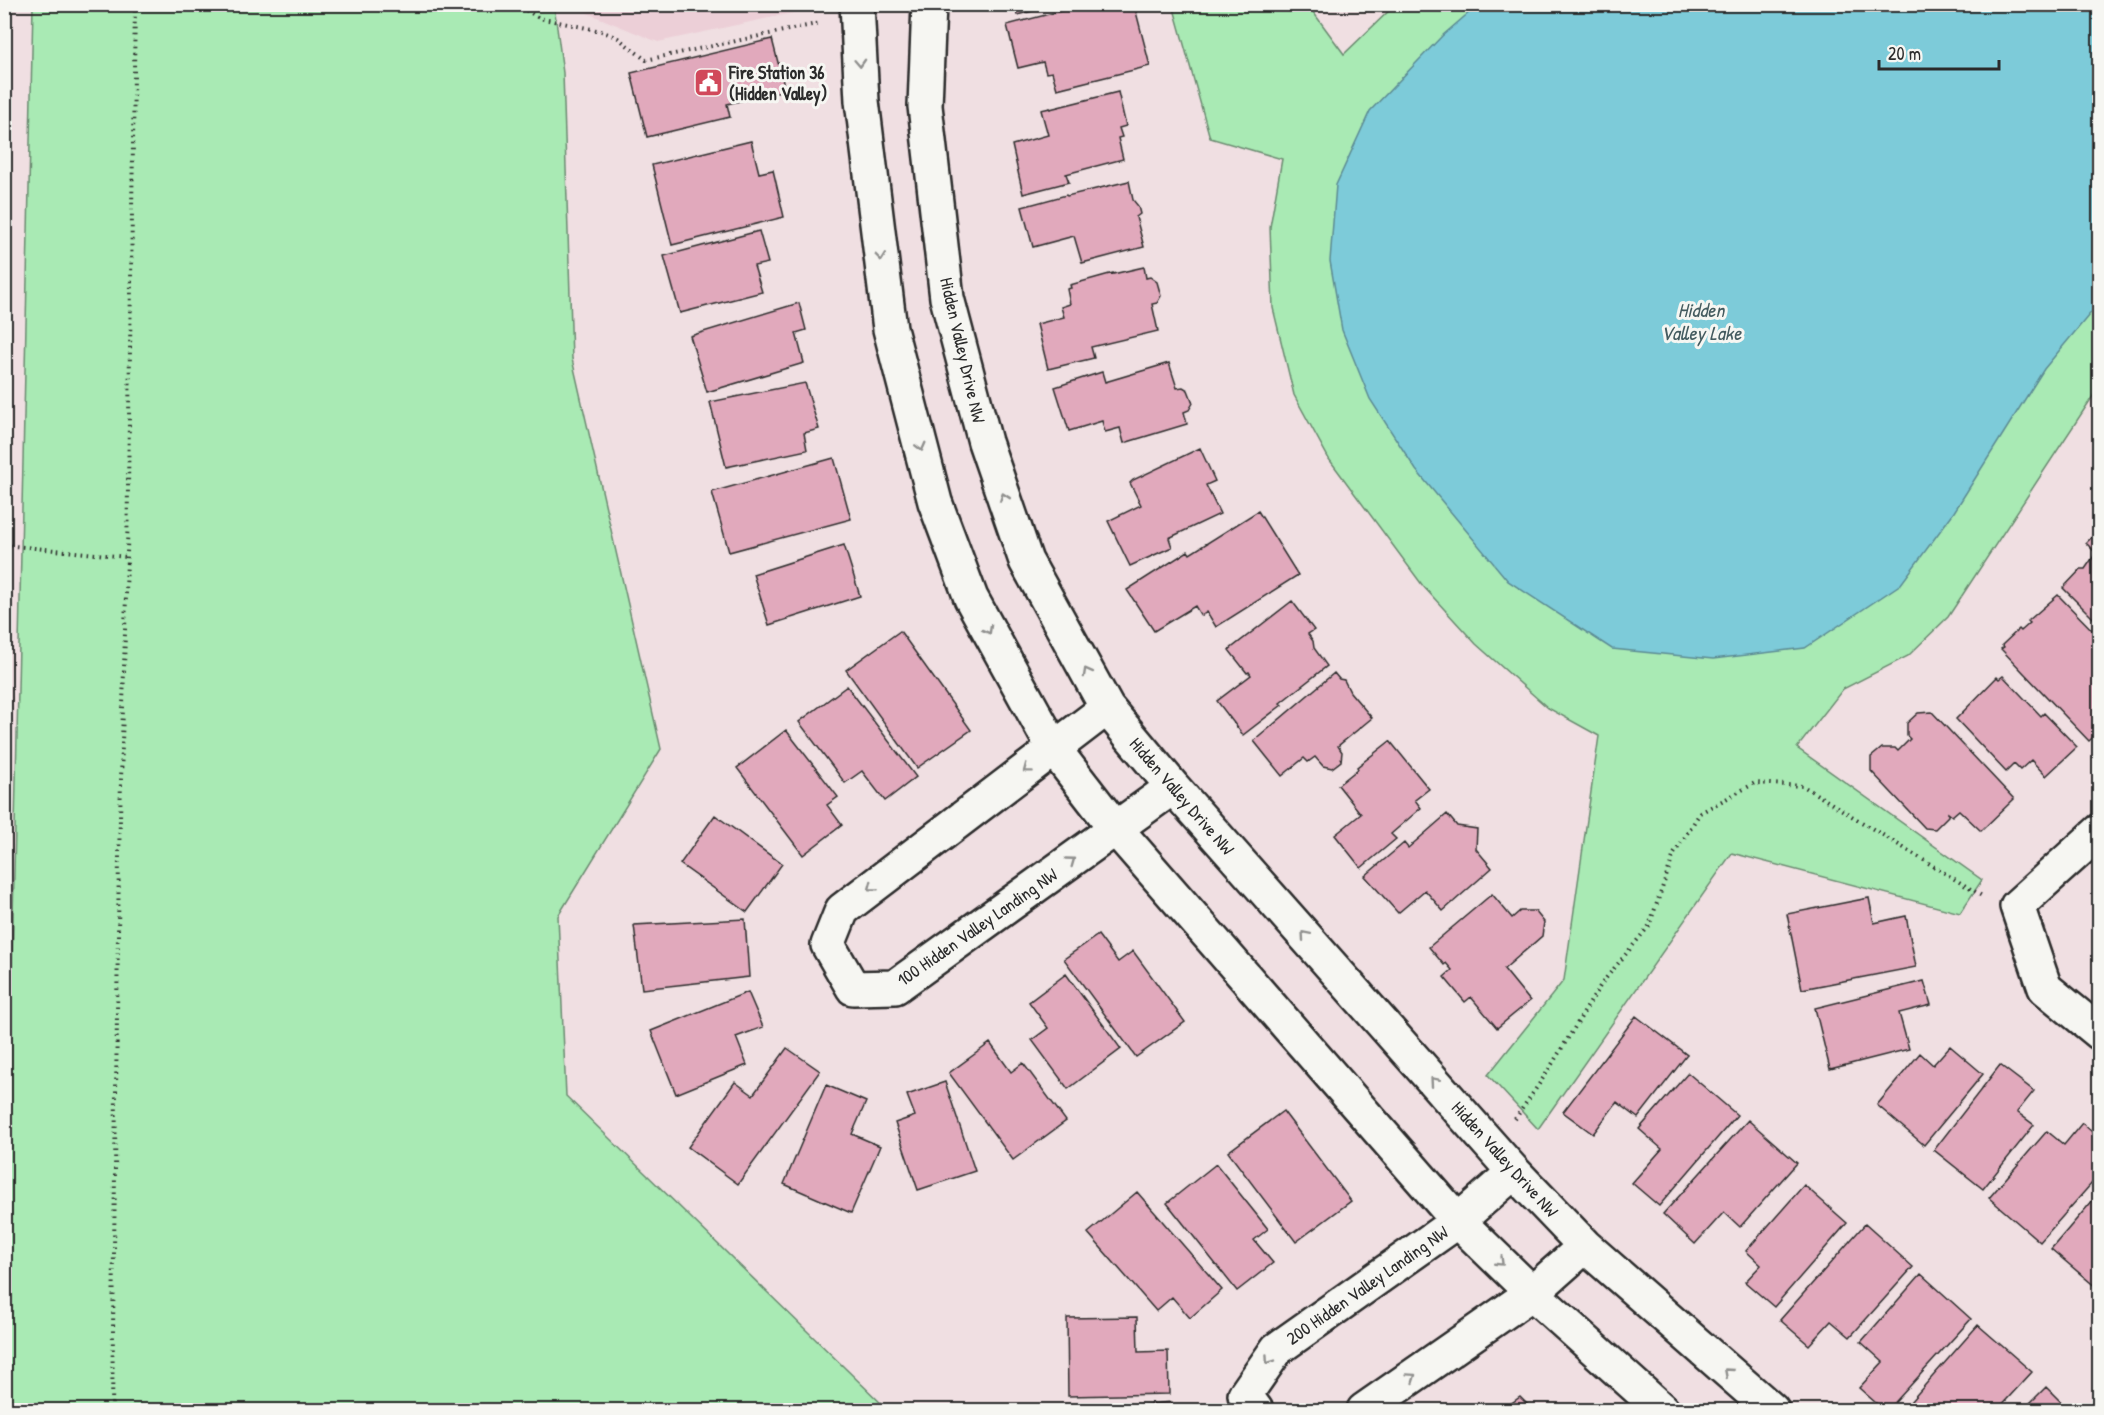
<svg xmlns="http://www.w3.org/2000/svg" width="2104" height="1415" viewBox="0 0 2104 1415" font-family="'Patrick Hand',sans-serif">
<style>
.built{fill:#eccfd7}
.green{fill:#a9eab4;stroke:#6a8a70;stroke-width:1.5}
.water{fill:#7dcbd9;stroke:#5c8b93;stroke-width:1.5}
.building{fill:#e1a9bc;stroke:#2b2b2b;stroke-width:1.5}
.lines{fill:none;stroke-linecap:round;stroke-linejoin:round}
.minor-casing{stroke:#2b2b2b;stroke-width:38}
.path{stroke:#2b2b2b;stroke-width:4;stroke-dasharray:1.5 4.5;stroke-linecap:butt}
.minor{stroke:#f6f6f2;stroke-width:33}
.oneway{stroke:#90908e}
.labels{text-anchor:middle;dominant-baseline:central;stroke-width:6;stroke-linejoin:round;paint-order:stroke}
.poi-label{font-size:18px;font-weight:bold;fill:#2b2b2b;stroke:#f6f6f2;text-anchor:start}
.street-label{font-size:18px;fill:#2b2b2b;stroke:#f6f6f2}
.water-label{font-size:20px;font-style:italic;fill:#445b5f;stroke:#f6f6f2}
</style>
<rect width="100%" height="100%" fill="#f0dfe2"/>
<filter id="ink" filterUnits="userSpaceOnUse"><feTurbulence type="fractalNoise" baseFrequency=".0167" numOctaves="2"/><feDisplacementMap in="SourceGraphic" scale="12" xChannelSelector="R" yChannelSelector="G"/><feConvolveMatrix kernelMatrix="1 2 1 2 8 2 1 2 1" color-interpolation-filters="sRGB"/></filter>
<g filter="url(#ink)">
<path class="built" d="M 568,5 L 829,5 L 658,42 Z"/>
<path class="green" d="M 33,5 L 554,5 L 563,73 L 572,359 L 661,749 L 558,916 L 566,1096 L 888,1410 L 5,1410 L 5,1283 Z
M 1173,5 L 1308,5 L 1344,54 L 1395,5 L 2099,5 L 2099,387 L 1948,617 L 1908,656 L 1843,689 L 1797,748 L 1982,880 L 1960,913 L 1732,853 L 1538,1129 L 1488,1075 L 1564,980 L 1599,736 L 1548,708 L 1476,644 L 1423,586 L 1329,459 L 1294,395 L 1273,308 L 1270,227 L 1282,159 L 1210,138 Z"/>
<path class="water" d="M 1478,5 L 2099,5 L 2099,303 L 2044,369 L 1954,512 L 1901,584 L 1805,648 L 1713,659 L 1612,649 L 1508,581 L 1416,470 L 1370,399 L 1342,330 L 1330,261 L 1336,185 L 1370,111 L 1442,36 Z"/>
<path class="building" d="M 1015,4 L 1059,4 L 1017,15 Z
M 1088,4 L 1134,4 L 1150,66 L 1057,89 L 1052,72 L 1046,73 L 1043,62 L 1018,68 L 1007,25 Z
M 772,39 L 785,90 L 727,104 L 730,117 L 647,137 L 631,73 Z
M 1118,92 L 1126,126 L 1119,128 L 1122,137 L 1118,138 L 1123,159 L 1066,174 L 1069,182 L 1023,194 L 1012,145 L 1048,135 L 1041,110 L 1050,108 L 1050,109 Z
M 751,141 L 759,173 L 773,170 L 784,217 L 672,245 L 652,165 Z
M 1129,181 L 1133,200 L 1138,206 L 1140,214 L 1136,217 L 1144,247 L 1082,263 L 1074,236 L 1033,247 L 1022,207 L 1066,195 L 1067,196 Z
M 759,231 L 768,263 L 754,266 L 762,292 L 680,313 L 664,256 Z
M 1144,267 L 1146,278 L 1150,277 L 1157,282 L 1161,296 L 1157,303 L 1152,304 L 1158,331 L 1091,347 L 1094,358 L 1048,369 L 1037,324 L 1064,317 L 1061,307 L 1070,304 L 1067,289 L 1071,288 L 1070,285 L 1113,273 L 1113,274 Z
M 799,303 L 806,330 L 796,333 L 804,363 L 707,392 L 690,336 Z
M 1169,363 L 1177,388 L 1183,387 L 1188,390 L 1193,403 L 1189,410 L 1184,412 L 1187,424 L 1124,443 L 1120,428 L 1105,432 L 1102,421 L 1069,431 L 1055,387 L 1102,372 L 1105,382 Z
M 805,383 L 819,429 L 804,433 L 807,450 L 726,467 L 710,402 Z
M 1200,448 L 1215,481 L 1206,485 L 1220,514 L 1169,538 L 1172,547 L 1130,566 L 1108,521 L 1141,505 L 1130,483 L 1133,480 Z
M 834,458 L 851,519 L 729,552 L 712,492 Z
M 1258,511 L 1298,575 L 1216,627 L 1207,612 L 1201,616 L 1195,606 L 1154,631 L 1127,590 L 1188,551 L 1190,554 Z
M 2100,529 L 2100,625 L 2063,588 L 2081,569 L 2085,569 L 2096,553 L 2086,543 Z
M 844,545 L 860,596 L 769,625 L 753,574 Z
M 2058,595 L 2100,638 L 2100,731 L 2089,741 L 2001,649 L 2004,647 L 2002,645 L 2019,629 L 2021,631 L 2030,623 L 2028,621 Z
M 1292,601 L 1314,630 L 1308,634 L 1313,641 L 1314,648 L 1327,666 L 1280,703 L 1282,705 L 1243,735 L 1217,701 L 1251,675 L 1249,672 L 1247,673 L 1229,650 Z
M 900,631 L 971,730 L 917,768 L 846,670 Z
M 1334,673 L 1339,679 L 1344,680 L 1350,692 L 1372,718 L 1338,746 L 1342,752 L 1341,761 L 1332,768 L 1323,766 L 1315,757 L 1308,762 L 1304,758 L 1282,776 L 1254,741 Z
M 2003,676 L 2041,716 L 2044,713 L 2077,747 L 2046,776 L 2031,760 L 2020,770 L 2014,764 L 2006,772 L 1956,719 L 1997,677 L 1999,679 Z
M 847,686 L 916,777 L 885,801 L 862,771 L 845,783 L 799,722 Z
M 1932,712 L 2014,799 L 1981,831 L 1959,810 L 1952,816 L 1948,813 L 1948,816 L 1935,829 L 1925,828 L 1871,771 L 1871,757 L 1882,748 L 1895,748 L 1898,751 L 1910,739 L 1907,736 L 1907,723 L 1918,713 Z
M 786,730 L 838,797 L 827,805 L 842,825 L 803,855 L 737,768 Z
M 1390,741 L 1429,789 L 1415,800 L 1421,808 L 1391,834 L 1396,839 L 1361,868 L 1335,835 L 1361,814 L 1338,785 L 1358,769 L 1357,767 Z
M 1447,814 L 1457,826 L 1477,829 L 1476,849 L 1492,868 L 1443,911 L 1425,890 L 1398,913 L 1365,876 L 1404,843 L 1408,848 Z
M 715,815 L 782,864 L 747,912 L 680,864 Z
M 1492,894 L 1512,918 L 1520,911 L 1535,911 L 1544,922 L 1542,936 L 1504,969 L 1530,1001 L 1497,1028 L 1471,997 L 1465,1002 L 1444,977 L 1452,970 L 1446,963 L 1444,965 L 1429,947 Z
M 1869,898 L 1874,923 L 1906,916 L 1916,967 L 1802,989 L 1787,914 Z
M 745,919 L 749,977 L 642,989 L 634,925 Z
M 1098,935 L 1118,962 L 1133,951 L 1185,1022 L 1136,1057 L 1064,959 Z
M 1066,974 L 1121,1049 L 1068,1089 L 1032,1040 L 1048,1028 L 1029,1002 Z
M 1924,981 L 1931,1005 L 1899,1013 L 1909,1049 L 1830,1069 L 1815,1008 Z
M 748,992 L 763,1027 L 736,1037 L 747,1065 L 676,1094 L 651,1031 Z
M 1636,1016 L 1687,1055 L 1638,1118 L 1617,1102 L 1593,1134 L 1563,1112 Z
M 990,1043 L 1011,1072 L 1023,1063 L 1066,1121 L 1013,1160 L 949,1073 Z
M 1950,1046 L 1983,1074 L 1924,1145 L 1877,1105 L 1920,1053 L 1933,1065 Z
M 787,1048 L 820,1071 L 738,1184 L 688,1147 L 735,1082 L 753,1095 Z
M 2000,1065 L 2034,1091 L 2017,1112 L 2034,1125 L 1983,1189 L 1934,1150 Z
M 1688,1073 L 1737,1115 L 1659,1206 L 1632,1183 L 1662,1149 L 1639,1129 Z
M 945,1082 L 975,1171 L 918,1190 L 895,1123 L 915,1116 L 907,1095 Z
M 826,1085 L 866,1102 L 852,1134 L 880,1146 L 851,1213 L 784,1184 Z
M 1283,1111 L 1351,1201 L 1296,1242 L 1228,1152 Z
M 1748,1120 L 1797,1163 L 1740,1227 L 1724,1212 L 1695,1244 L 1663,1214 Z
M 2082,1123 L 2100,1139 L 2100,1174 L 2040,1242 L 1989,1198 L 2047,1131 L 2064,1145 Z
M 1216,1164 L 1268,1229 L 1254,1240 L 1273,1263 L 1237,1291 L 1167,1203 Z
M 1804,1185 L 1847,1223 L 1774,1307 L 1745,1282 L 1761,1265 L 1746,1251 Z
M 1137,1192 L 1222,1290 L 1190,1318 L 1172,1297 L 1156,1311 L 1088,1233 Z
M 2100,1192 L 2100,1285 L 2097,1288 L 2051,1249 Z
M 1865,1224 L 1913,1267 L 1850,1337 L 1831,1321 L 1809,1345 L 1780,1320 Z
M 1921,1274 L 1971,1319 L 1888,1410 L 1884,1410 L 1859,1388 L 1883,1362 L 1861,1342 Z
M 1137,1317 L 1138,1352 L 1168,1351 L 1169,1394 L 1068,1396 L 1067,1318 Z
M 1978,1325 L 2032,1372 L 1997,1410 L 1903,1410 Z
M 2046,1387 L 2069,1410 L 2023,1410 Z
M 1520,1397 L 1533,1410 L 1502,1410 Z
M 1172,1402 L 1173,1410 L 1089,1410 Z"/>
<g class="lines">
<defs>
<path id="minor" d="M 857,4 L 862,101 L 890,329 L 935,502 L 971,598 L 1054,749 L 1116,829 L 1458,1221 L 1532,1293 L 1662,1410
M 929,4 L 925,106 L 947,298 L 985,442 L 1026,561 L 1107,708 L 1173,787 L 1514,1172 L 1585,1246 L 1772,1410
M 1107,708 L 842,910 L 828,945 L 853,988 L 895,987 L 1173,787
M 2100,831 L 2017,906 L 2045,988 L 2100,1033
M 1256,1410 L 1245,1395 L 1277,1349 L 1458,1221 L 1514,1172
M 1364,1410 L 1532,1293 L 1585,1246"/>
</defs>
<use href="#minor" class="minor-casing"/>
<path class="path" d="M 516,4 L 539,18 L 601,31 L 618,38 L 646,60 L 821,23
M 4,545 L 127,557
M 1515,1119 L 1546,1074 L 1602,983 L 1649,926 L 1674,854 L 1700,813 L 1755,783 L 1803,786 L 1982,896
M 112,1410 L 119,856 L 127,557 L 135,4"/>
<use href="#minor" class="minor"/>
</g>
<defs><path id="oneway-chevron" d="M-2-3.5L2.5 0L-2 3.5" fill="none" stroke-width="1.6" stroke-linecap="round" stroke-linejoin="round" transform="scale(1.5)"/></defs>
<g class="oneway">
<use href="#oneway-chevron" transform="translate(860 63) rotate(87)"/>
<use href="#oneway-chevron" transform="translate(881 257) rotate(83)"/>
<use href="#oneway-chevron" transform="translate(921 447) rotate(76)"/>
<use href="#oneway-chevron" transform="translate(1004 497) rotate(-109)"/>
<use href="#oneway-chevron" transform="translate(988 630) rotate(61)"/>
<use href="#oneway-chevron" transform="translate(1087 672) rotate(-119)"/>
<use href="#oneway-chevron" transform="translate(1027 769) rotate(143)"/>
<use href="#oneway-chevron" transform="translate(1071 861) rotate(-36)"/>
<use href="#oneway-chevron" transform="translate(872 887) rotate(143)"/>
<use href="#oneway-chevron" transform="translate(1305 935) rotate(-131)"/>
<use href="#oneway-chevron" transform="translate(1434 1081) rotate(-131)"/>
<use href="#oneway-chevron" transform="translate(1500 1262) rotate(44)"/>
<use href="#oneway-chevron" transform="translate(1269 1360) rotate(125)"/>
<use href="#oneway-chevron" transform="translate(1728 1372) rotate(-139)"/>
<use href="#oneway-chevron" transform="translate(1412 1377) rotate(-35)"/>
</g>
</g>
<defs>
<symbol id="civic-square" viewBox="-11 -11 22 22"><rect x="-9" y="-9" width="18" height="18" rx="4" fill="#d1495b" stroke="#f6f6f2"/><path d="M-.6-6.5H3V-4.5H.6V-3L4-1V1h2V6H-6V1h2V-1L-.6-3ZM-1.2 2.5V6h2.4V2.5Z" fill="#fff"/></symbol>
</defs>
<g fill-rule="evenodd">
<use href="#civic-square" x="692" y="66" width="33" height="33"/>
</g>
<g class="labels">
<g class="poi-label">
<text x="729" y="72">Fire Station 36<tspan x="729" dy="21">(Hidden Valley)</tspan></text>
</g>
<g class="street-label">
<text transform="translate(963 350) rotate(77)">Hidden Valley Drive NW</text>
<text transform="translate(1182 796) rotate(49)">Hidden Valley Drive NW</text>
<text transform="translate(977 927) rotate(-35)">100 Hidden Valley Landing NW</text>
<text transform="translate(1505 1159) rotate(48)">Hidden Valley Drive NW</text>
<text transform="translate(1367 1285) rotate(-35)">200 Hidden Valley Landing NW</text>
</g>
<g class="water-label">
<text x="1701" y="309">Hidden<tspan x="1701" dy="23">Valley Lake</tspan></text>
</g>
</g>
<rect width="2104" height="1415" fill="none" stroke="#f6f6f2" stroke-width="24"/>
<rect x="12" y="12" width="2080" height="1391" fill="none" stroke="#2b2b2b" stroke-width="2" filter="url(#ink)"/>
<path d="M1879 60v9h120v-9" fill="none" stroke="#2b2b2b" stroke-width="3"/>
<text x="1888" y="60" font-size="18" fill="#2b2b2b" stroke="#f6f6f2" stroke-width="4.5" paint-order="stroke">20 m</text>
</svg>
